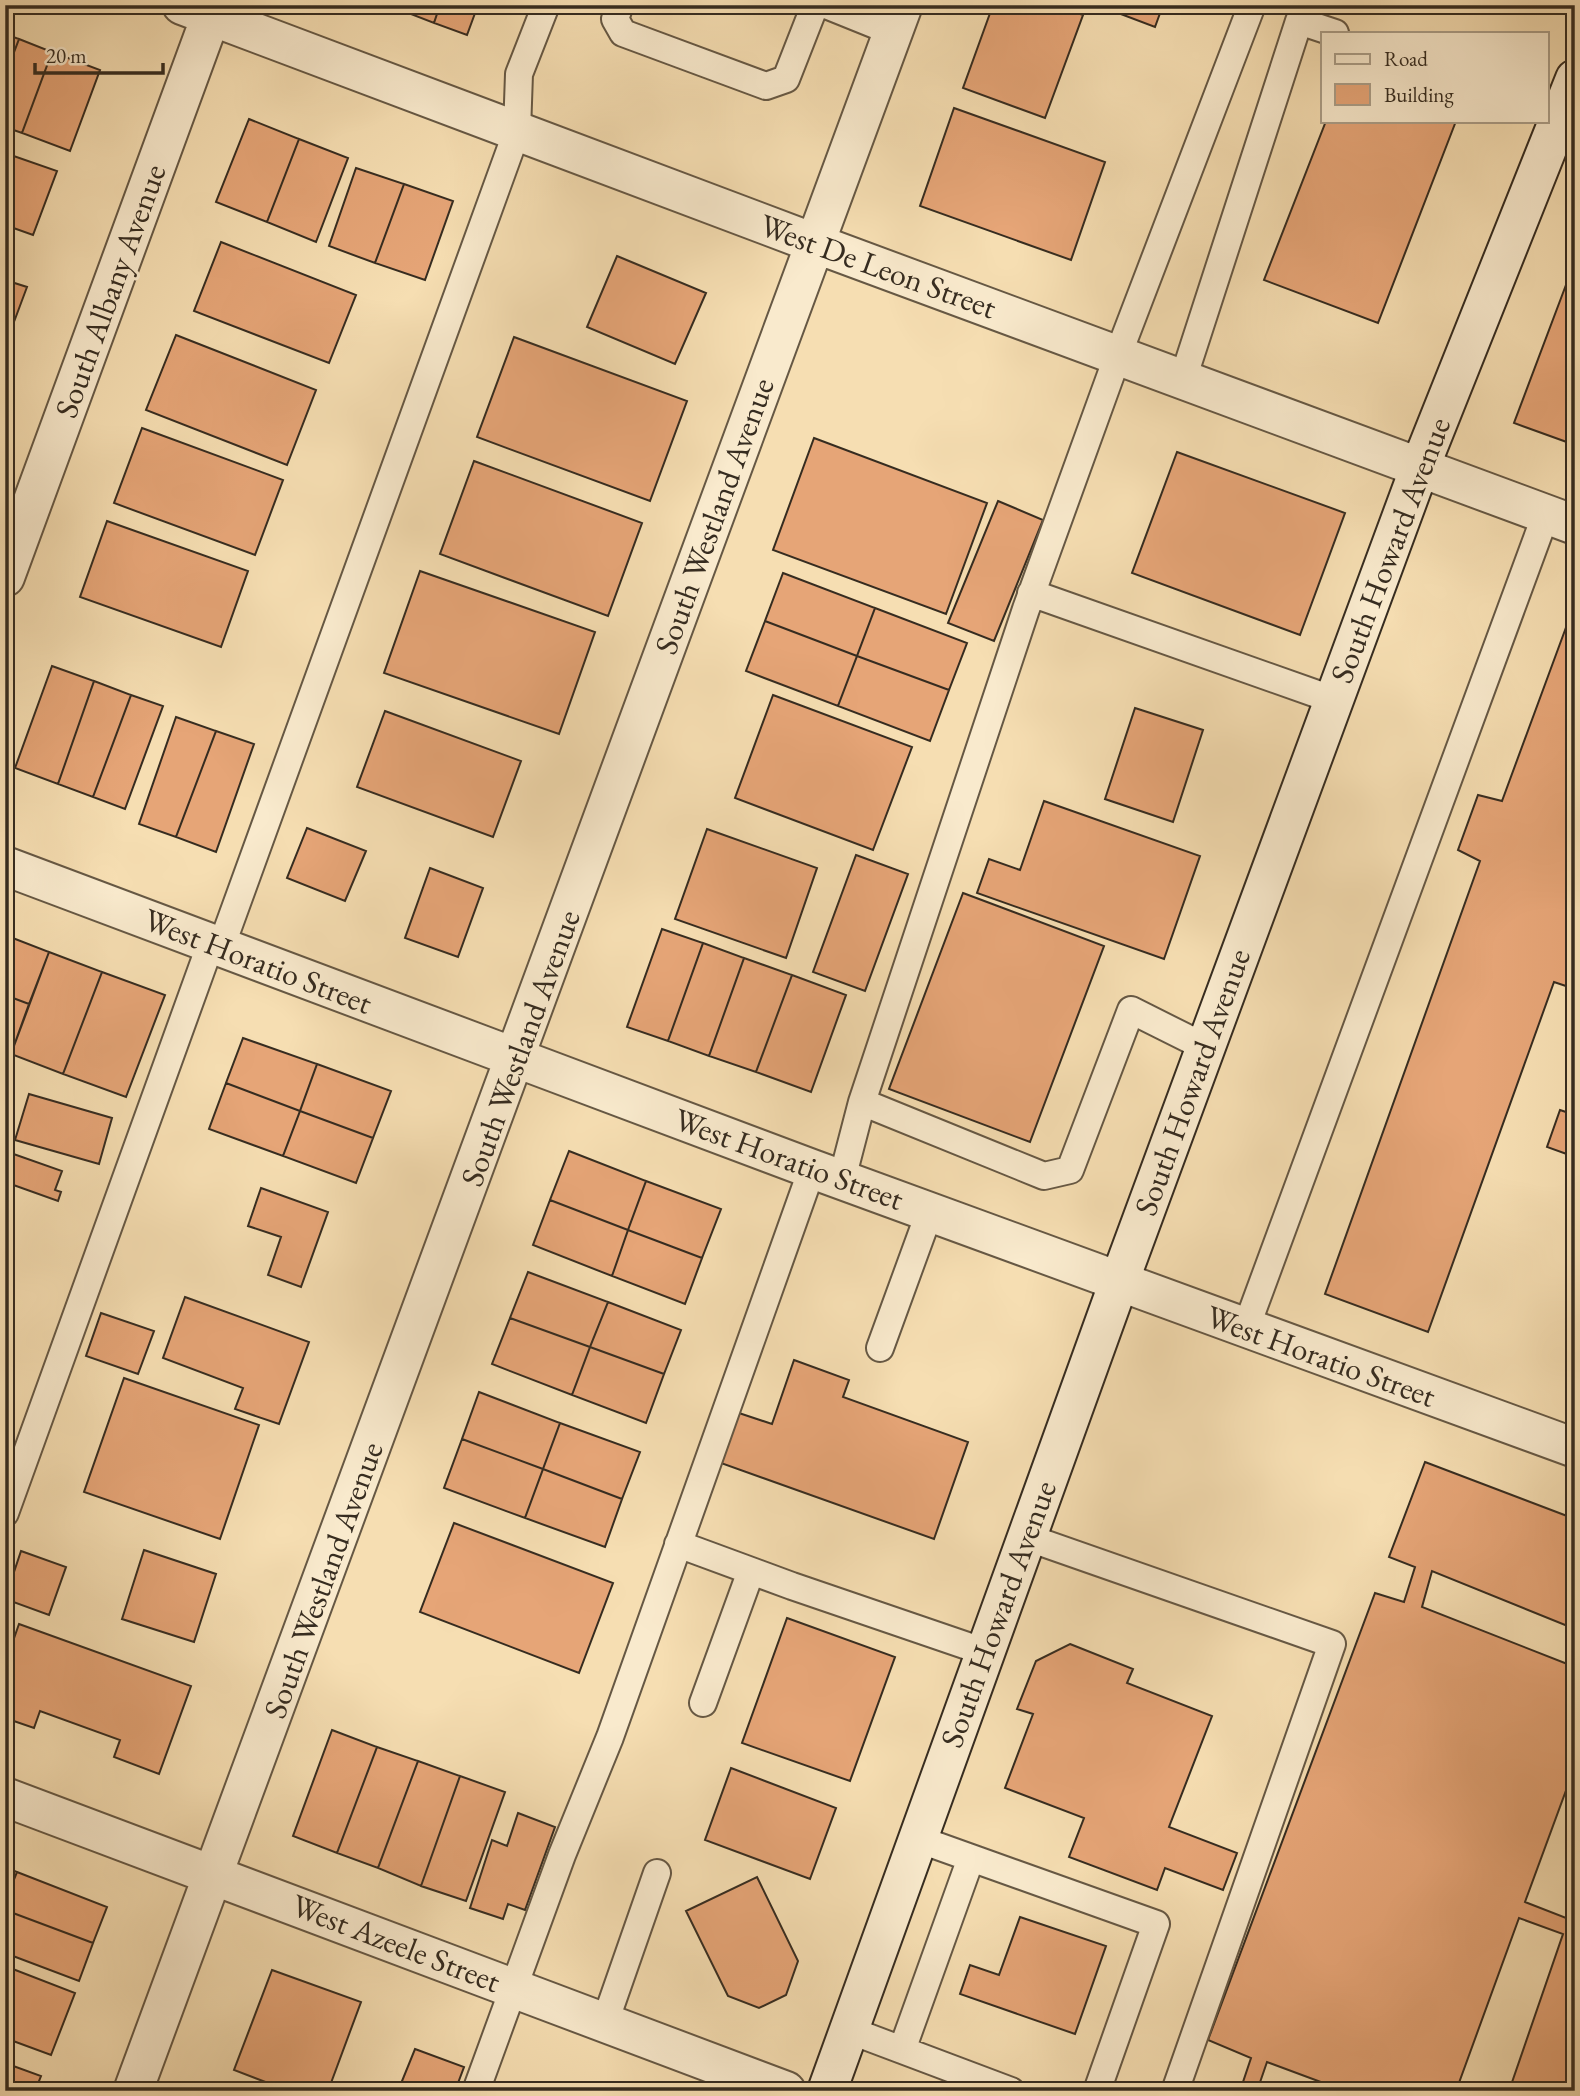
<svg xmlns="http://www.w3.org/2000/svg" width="1580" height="2096" viewBox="0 0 1580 2096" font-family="'EB Garamond',serif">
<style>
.building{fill:#e6a577;stroke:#362c20;stroke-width:2}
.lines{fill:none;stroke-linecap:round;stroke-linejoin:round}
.lane-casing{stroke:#665844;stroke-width:30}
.street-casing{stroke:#665844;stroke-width:42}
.secondary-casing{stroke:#362c20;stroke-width:42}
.lane{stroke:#f9eacd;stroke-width:26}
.street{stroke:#f9eacd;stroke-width:38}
.secondary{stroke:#f9eacd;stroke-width:38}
.labels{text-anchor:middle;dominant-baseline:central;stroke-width:6;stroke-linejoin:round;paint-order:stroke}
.street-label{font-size:32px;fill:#362c20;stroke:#f9eacd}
</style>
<rect width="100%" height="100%" fill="#f6deb2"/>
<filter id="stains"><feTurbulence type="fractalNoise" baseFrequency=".00286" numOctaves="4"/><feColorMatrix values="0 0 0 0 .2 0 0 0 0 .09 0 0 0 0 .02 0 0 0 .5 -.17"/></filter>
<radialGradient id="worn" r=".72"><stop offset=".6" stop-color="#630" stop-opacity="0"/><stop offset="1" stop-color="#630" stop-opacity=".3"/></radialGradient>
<path class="building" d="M 405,5 L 440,5 L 434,23 L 403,11 Z
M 440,5 L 478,5 L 467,35 L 434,23 Z
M 993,5 L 1056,5 L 1083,15 L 1045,118 L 963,88 Z
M 1097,5 L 1163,5 L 1155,27 Z
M 5,34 L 19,39 L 5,76 Z
M 19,39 L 52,52 L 22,133 L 5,127 L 5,76 Z
M 52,52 L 100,70 L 70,151 L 22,133 Z
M 954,108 L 1105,162 L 1071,260 L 920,206 Z
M 249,119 L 299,139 L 267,222 L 216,202 Z
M 1326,121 L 1456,121 L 1378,323 L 1264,280 Z
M 299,139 L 348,158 L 316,242 L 267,222 Z
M 5,153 L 57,171 L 33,235 L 5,225 Z
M 356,168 L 404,184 L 375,263 L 329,246 Z
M 404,184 L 453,201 L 425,280 L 375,263 Z
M 221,242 L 356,295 L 329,363 L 194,311 Z
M 617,256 L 706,293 L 675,364 L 587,327 Z
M 1575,261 L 1575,445 L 1514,423 Z
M 5,280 L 27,287 L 5,346 Z
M 176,335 L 316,390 L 287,465 L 146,410 Z
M 514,337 L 687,401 L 650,501 L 477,437 Z
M 142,428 L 283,480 L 255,555 L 114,503 Z
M 814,438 L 987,503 L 946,614 L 773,550 Z
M 1177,452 L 1345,513 L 1300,635 L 1132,573 Z
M 474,461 L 642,523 L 608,616 L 440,554 Z
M 998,501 L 1043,520 L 994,641 L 948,623 Z
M 107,521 L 248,571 L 221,647 L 80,597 Z
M 420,571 L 595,632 L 559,734 L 384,673 Z
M 783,573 L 875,608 L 857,656 L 765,621 Z
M 1575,603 L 1575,989 L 1554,982 L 1428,1332 L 1325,1294 L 1480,861 L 1458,850 L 1478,795 L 1502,801 Z
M 875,608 L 967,643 L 949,690 L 857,656 Z
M 765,621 L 857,656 L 838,706 L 746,671 Z
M 857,656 L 949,690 L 930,741 L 838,706 Z
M 52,666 L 94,681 L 58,784 L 15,768 Z
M 94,681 L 131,695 L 93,797 L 58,784 Z
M 131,695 L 163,706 L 125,809 L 93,797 Z
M 773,695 L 912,747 L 873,850 L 735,798 Z
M 1135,708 L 1203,730 L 1173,822 L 1105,799 Z
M 385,711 L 521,761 L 493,837 L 357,787 Z
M 176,717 L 216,731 L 176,837 L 139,824 Z
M 216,731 L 254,744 L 216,852 L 176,837 Z
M 1044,801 L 1200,856 L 1164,959 L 977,893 L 989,859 L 1020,870 Z
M 307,828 L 366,851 L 345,901 L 287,878 Z
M 707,829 L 817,868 L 786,958 L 675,919 Z
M 856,855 L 908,874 L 865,991 L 813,972 Z
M 430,868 L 483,888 L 458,957 L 405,938 Z
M 963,893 L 1104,946 L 1030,1142 L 889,1089 Z
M 662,929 L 703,943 L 668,1041 L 627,1027 Z
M 5,935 L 49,952 L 29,1004 L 5,995 Z
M 703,943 L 744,958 L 709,1056 L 668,1041 Z
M 49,952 L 102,972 L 63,1074 L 11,1054 Z
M 744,958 L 792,975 L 756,1072 L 709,1056 Z
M 102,972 L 165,995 L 126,1097 L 63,1074 Z
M 792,975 L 846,995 L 811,1092 L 756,1072 Z
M 5,995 L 29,1004 L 11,1054 L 5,1052 Z
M 243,1038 L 317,1064 L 300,1111 L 226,1083 Z
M 317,1064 L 391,1091 L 373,1138 L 300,1111 Z
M 226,1083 L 300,1111 L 283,1156 L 209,1129 Z
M 29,1094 L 112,1118 L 99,1164 L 15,1140 Z
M 1560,1110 L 1575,1115 L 1575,1157 L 1547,1147 Z
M 300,1111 L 373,1138 L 356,1183 L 283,1156 Z
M 5,1151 L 62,1171 L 55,1190 L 61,1192 L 58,1201 L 5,1182 Z
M 569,1151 L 646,1181 L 628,1230 L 550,1200 Z
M 646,1181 L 721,1209 L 702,1258 L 628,1230 Z
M 261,1188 L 328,1212 L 301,1287 L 268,1275 L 281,1237 L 248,1226 Z
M 550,1200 L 628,1230 L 612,1276 L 533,1245 Z
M 628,1230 L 702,1258 L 685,1304 L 612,1276 Z
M 528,1272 L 608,1302 L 590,1347 L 510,1318 Z
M 185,1297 L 309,1342 L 279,1424 L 235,1409 L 243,1388 L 163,1358 Z
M 608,1302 L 681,1330 L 664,1374 L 590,1347 Z
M 101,1313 L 154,1331 L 138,1374 L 86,1356 Z
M 510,1318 L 590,1347 L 572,1395 L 492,1364 Z
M 590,1347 L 664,1374 L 646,1423 L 572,1395 Z
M 794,1360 L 849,1380 L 843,1397 L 968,1442 L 934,1539 L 718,1462 L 736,1412 L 772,1424 Z
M 124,1378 L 259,1425 L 220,1539 L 84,1492 Z
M 479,1392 L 560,1423 L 543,1469 L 462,1439 Z
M 560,1423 L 640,1452 L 622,1499 L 543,1469 Z
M 462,1439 L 543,1469 L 525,1518 L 444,1488 Z
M 1425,1462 L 1575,1519 L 1575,1629 L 1432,1571 L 1422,1607 L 1575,1667 L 1575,1766 L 1525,1902 L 1566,1918 L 1575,1896 L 1575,2091 L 1509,2091 L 1563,1934 L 1519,1918 L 1456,2091 L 1345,2091 L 1267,2062 L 1257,2091 L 1240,2091 L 1251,2058 L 1208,2040 L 1375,1593 L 1404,1602 L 1415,1567 L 1389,1557 Z
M 543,1469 L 622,1499 L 605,1547 L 525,1518 Z
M 454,1523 L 613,1583 L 579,1673 L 420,1612 Z
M 144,1550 L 216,1574 L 194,1642 L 122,1619 Z
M 21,1551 L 66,1567 L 49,1615 L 5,1599 Z
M 787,1618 L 895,1657 L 850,1781 L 742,1743 Z
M 19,1624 L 191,1686 L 159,1774 L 114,1757 L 120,1740 L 40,1711 L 34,1728 L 5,1718 L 5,1664 Z
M 1070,1644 L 1133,1669 L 1127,1683 L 1212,1716 L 1169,1827 L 1237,1853 L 1223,1890 L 1165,1868 L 1157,1890 L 1069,1857 L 1084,1818 L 1005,1788 L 1033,1714 L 1017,1709 L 1036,1661 Z
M 332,1730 L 377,1747 L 337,1853 L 293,1836 Z
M 377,1747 L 418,1761 L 378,1868 L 337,1853 Z
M 418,1761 L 460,1776 L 421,1886 L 378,1868 Z
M 731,1768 L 836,1808 L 810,1879 L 705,1840 Z
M 460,1776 L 505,1792 L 466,1901 L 421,1886 Z
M 518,1813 L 555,1827 L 525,1910 L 508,1904 L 503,1919 L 470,1908 L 492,1840 L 507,1846 Z
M 5,1867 L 17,1872 L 5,1902 Z
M 17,1872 L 107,1907 L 93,1943 L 5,1910 L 5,1902 Z
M 757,1877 L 798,1961 L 786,1995 L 759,2008 L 728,1996 L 686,1911 Z
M 5,1910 L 93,1943 L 79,1981 L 5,1953 Z
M 1020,1917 L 1106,1946 L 1075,2034 L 960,1994 L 970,1965 L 999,1975 Z
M 5,1966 L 75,1993 L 51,2055 L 5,2038 Z
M 272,1970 L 361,2002 L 328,2091 L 289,2091 L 234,2070 Z
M 415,2049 L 464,2067 L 455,2091 L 412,2091 L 400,2086 Z
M 5,2063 L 41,2076 L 35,2091 L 5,2091 Z"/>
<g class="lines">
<defs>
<path id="lane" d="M 620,5 L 615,19 L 623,33 L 766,86 L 786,79 L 815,5
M 826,5 L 893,32
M 1183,379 L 1299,21 L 1335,33
M 1031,593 L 1334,700
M 221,947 L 517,131 L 519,74 L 546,5
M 862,1102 L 1026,609 L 1118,355 L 1252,5
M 842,1179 L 862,1102 L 1044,1176 L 1070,1170 L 1131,1010 L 1205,1047
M 1246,1328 L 1546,514
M 880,1348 L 930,1211
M 5,1513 L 211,943
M 1026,1537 L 1332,1644 L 1175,2091
M 678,1544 L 792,1586 L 985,1652
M 703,1703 L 751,1571
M 918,1839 L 1156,1924 L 1097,2091
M 605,2022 L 657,1873
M 849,2030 L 1011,2091
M 902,2050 L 971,1858
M 476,2091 L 562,1855 L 610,1737 L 812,1169"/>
<path id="street" d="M 182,5 L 814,243 L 1575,525
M 5,577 L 215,5
M 5,866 L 812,1169 L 1575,1448
M 5,1797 L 786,2091
M 133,2091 L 903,5"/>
<path id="secondary" d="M 827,2091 L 1119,1282 L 1420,467 L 1575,79"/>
</defs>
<use href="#lane" class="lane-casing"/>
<use href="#street" class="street-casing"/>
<use href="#secondary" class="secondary-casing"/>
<use href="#lane" class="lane"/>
<use href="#street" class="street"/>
<use href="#secondary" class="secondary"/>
</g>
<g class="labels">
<g class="street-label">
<text transform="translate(878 266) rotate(20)">West De Leon Street</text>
<text transform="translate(110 291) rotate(-70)">South Albany Avenue</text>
<text transform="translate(714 516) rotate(-70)">South Westland Avenue</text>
<text transform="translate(1390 550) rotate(-69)">South Howard Avenue</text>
<text transform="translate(258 961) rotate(21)">West Horatio Street</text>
<text transform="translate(520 1048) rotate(-70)">South Westland Avenue</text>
<text transform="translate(1192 1082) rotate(-70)">South Howard Avenue</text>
<text transform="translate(789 1159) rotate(20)">West Horatio Street</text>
<text transform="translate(1321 1356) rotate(20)">West Horatio Street</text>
<text transform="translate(323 1580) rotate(-70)">South Westland Avenue</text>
<text transform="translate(998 1614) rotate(-70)">South Howard Avenue</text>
<text transform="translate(396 1943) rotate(21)">West Azeele Street</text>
</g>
</g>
<rect width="1580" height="2096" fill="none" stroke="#f6deb2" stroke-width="28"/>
<rect x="7" y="7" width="1566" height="2082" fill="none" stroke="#362c20" stroke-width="3.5"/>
<rect x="14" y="14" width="1552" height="2068" fill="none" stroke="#362c20" stroke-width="2"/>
<rect x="1321" y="32" width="228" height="91" fill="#f9eacd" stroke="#ab9e88" stroke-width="2"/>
<rect x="1335" y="54" width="35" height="10" fill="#f9eacd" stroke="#ab9e88" stroke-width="2"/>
<text x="1384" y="66" font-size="21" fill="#362c20">Road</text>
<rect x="1335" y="84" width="35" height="21" fill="#e6a577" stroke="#ab9e88" stroke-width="2"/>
<text x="1384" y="102" font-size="21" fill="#362c20">Building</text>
<path d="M35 63v10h128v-10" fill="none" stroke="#362c20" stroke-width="3.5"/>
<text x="46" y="63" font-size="21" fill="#362c20" stroke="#f9eacd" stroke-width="5" paint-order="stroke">20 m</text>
<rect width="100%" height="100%" filter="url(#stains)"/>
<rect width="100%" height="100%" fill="url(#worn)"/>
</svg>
